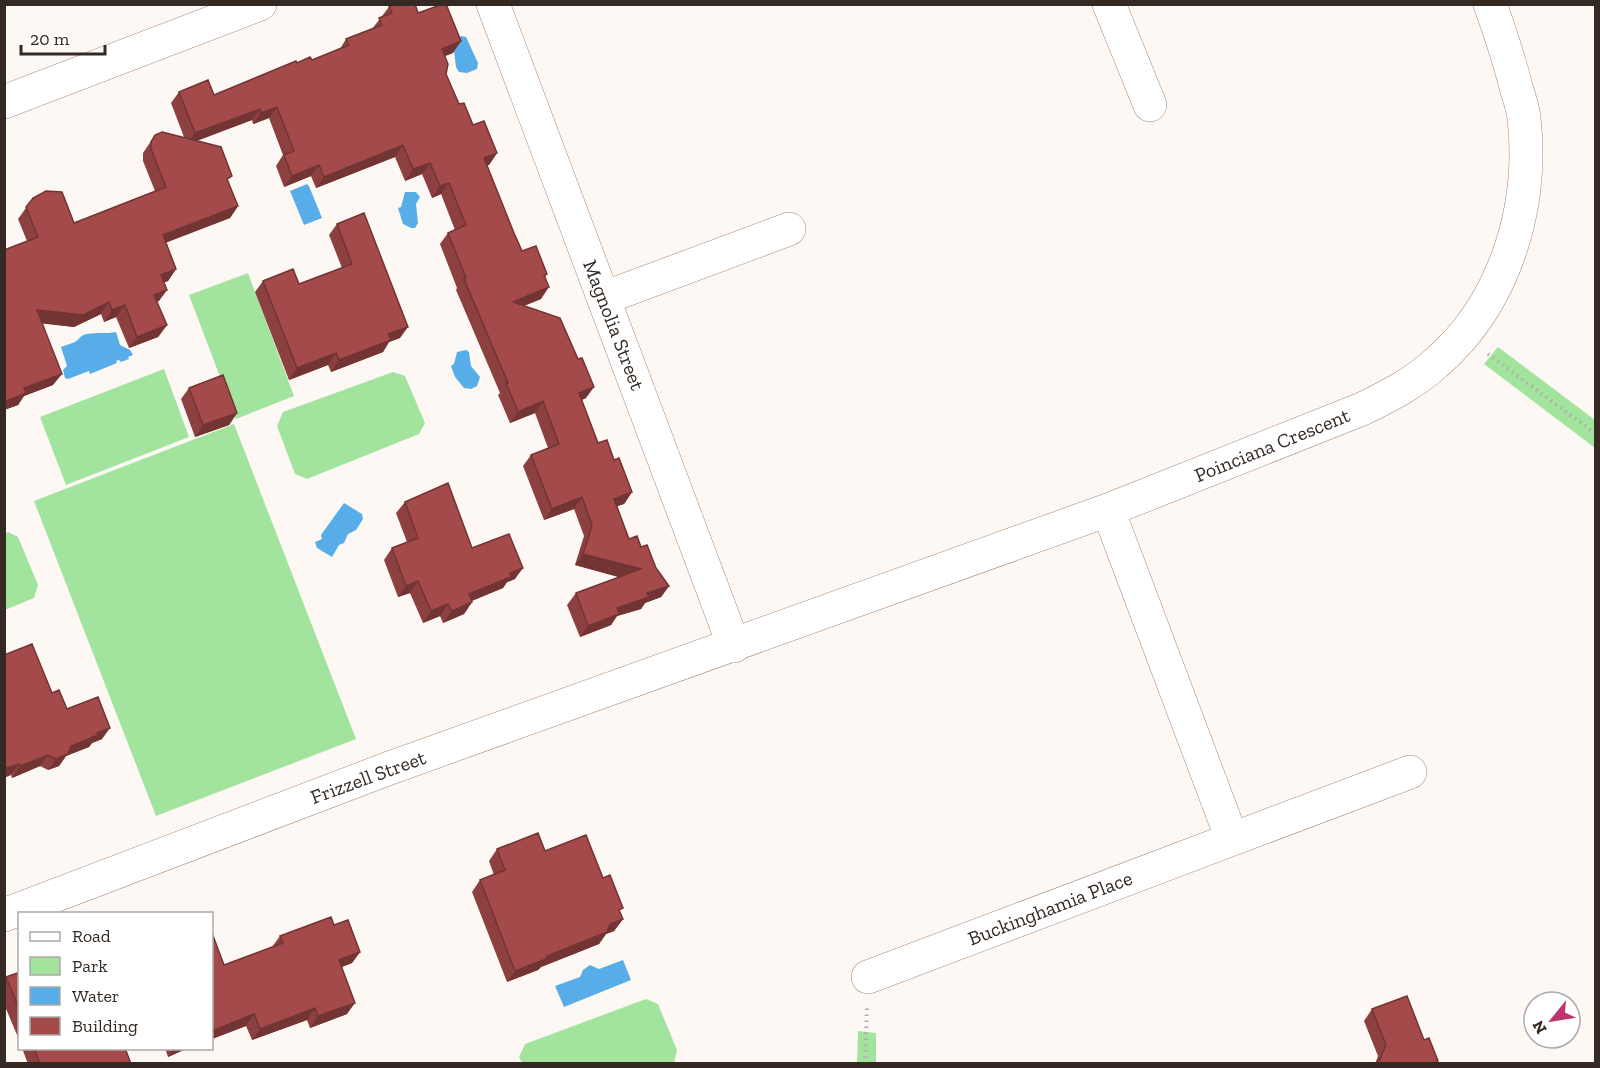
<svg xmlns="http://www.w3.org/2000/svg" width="1600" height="1068" viewBox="0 0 1600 1068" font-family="'Zilla Slab',serif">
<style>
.green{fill:#a2e39d}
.water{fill:#57ade7}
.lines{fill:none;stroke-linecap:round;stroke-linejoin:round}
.minor-casing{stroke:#a48a7b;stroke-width:34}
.path{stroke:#b3aba7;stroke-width:4;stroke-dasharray:1.5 4.5;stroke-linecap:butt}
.minor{stroke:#fff;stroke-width:33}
.wall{fill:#8d4040}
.shaded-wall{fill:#733434}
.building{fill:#a44a4b;stroke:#733434;stroke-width:1.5}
.labels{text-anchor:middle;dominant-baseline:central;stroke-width:6;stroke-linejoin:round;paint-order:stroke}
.street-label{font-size:20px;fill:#342923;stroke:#fff}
</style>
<rect width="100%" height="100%" fill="#fef8f5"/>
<path class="green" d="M 248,273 L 294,396 L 236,419 L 189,295 Z
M 1498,347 L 1595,420 L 1595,448 L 1484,364 Z
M 164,369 L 189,437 L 66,485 L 40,417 Z
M 393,372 L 405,376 L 425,423 L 419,434 L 307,479 L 295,474 L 277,426 L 283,412 Z
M 234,424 L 356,739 L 156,816 L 34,501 Z
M 8,532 L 18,537 L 38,585 L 34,598 L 5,610 L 4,534 Z
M 646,999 L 658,1004 L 677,1050 L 674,1063 L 522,1063 L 519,1057 L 525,1044 Z
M 858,1031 L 876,1033 L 876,1063 L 857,1063 Z"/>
<path class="water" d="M 461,36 L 466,37 L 478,63 L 477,69 L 467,73 L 459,72 L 456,67 L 453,43 Z
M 307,184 L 309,186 L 322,218 L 304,225 L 290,191 Z
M 405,192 L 416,192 L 420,197 L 416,204 L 418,223 L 415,228 L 411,228 L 403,224 L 398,208 L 401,207 Z
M 116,332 L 120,345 L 130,350 L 133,355 L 128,357 L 129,359 L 121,362 L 119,360 L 116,361 L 117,363 L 90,374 L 89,371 L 68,379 L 65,378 L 63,370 L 67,366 L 61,347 C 65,345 71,344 75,342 C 80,339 80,335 87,334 C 97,332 106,334 116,332 Z
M 466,350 L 469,352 L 471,366 L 480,377 L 477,386 L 471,389 L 464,388 L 455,377 L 451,366 L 454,364 L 457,352 Z
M 344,503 L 362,514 L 363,519 L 356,530 L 348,534 L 344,543 L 339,545 L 332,557 L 317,548 L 315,542 L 322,539 L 321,535 Z
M 623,960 L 631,980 L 564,1007 L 555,986 L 580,977 L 583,970 L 590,965 L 599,969 Z"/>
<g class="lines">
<defs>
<path id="minor" d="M 493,4 L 734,646
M 1109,4 L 1150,105
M 4,102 L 260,4
M 604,298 L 789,229
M 1108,510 L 1232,839
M 4,915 L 387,769 L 1108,510 L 1362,409 C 1389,396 1414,383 1436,363 C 1505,304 1534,207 1524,118 C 1523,108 1519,97 1516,87 C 1509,59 1500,32 1490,4
M 868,977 L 1410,772"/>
</defs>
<use href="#minor" class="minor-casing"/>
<path class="path" d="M 1488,354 L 1596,434
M 865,1064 L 867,1007"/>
<use href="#minor" class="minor"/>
</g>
<path class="wall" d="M 389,7 L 418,13 L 453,53 L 445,56 L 446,74 L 459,104 L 473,125 L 497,153 L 489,165 L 487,165 L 514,233 L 522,251 L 547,274 L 545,277 L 541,299 L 524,306 L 586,398 L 582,400 L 598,443 L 614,460 L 632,492 L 624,504 L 617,506 L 629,539 L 641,547 L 669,586 L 661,597 L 645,603 L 641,609 L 617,616 L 611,625 L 580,637 L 567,605 L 576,593 L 619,577 L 575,565 L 584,536 L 574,509 L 544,520 L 523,466 L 531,455 L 548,448 L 535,413 L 510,423 L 498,395 L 500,393 L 456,290 L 457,288 L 440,244 L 448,233 L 455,230 L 441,194 L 432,198 L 422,174 L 405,181 L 395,157 L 316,188 L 311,176 L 284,187 L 276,166 L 283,155 L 269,118 L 253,124 L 252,120 L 197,141 L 228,181 L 238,206 L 230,218 L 166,242 L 176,269 L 168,281 L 164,282 L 167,290 L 157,302 L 167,325 L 158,337 L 129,348 L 116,317 L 104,322 L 101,314 L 74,327 L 42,323 L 53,385 L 24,396 L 18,405 L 4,410 L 4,250 L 27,241 L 18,219 L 33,198 L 74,223 L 155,191 L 143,161 L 143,153 L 155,135 L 184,137 L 171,103 L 179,92 L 214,95 L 297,63 L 312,60 L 340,49 L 346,39 L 372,29 Z
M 337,224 L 400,338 L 389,342 L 383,352 L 331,372 L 328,365 L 289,380 L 255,292 L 263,281 L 299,284 L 342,268 L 329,235 Z
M 189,388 L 237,413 L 229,425 L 195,437 L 181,399 Z
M 405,502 L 472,548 L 515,579 L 507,582 L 503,588 L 472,601 L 472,602 L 464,614 L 443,623 L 440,616 L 423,623 L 410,593 L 398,597 L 384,560 L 392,548 L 407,542 L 396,513 Z
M 52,693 L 67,709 L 102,739 L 92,743 L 89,747 L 66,756 L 59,766 L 48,770 L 40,766 L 12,778 L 11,775 Z
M 497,849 L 545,851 L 603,878 L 623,919 L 614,931 L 606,934 L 599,944 L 541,967 L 538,970 L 507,982 L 472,892 L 480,880 L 494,875 L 489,861 Z
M 334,925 L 360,952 L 352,963 L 342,967 L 347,1014 L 310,1028 L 307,1020 L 252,1040 L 246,1026 L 212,1039 L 212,933 L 224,965 L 272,947 L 280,936 Z
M 20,972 L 20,1042 L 4,1004 L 4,979 L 6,977 Z
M 1372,1009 L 1424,1040 L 1437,1064 L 1375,1064 L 1378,1056 L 1364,1021 Z
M 22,1048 L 125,1048 L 131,1064 L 28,1064 Z
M 165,1048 L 188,1048 L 168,1057 Z"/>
<path class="shaded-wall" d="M 461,41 L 453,53 L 434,60 L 442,49 Z
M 277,107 L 269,118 L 253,124 L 261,113 Z
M 260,109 L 252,120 L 187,144 L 195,133 Z
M 403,145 L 395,157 L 316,188 L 324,177 Z
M 497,153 L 489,165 L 476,170 L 484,158 Z
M 430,163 L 422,174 L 405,181 L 413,169 Z
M 319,165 L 311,176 L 284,187 L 292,176 Z
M 449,183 L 441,194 L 432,198 L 440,186 Z
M 238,206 L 230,218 L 155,247 L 163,235 Z
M 176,269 L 168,281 L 153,287 L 161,275 Z
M 549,287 L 541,299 L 505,313 L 513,302 Z
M 167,290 L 159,301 L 146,306 L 154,295 Z
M 109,302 L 101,314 L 74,327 L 29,322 L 37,310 Z
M 125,305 L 116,317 L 104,322 L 112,310 Z
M 167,325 L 158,337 L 129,348 L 137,337 Z
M 408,327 L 400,338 L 389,342 L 383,352 L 331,372 L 339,360 L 388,334 Z
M 336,353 L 328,365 L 289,380 L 297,368 Z
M 62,374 L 53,385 L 24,396 L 18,405 L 4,410 L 4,402 L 24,388 Z
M 594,387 L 586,398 L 571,404 L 579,393 Z
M 543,401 L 535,413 L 510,423 L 518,412 Z
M 237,413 L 229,425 L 195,437 L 203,425 Z
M 632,492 L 624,504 L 606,510 L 614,499 Z
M 582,497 L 574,509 L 544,520 L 552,509 Z
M 583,554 L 641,569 L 633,581 L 575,565 Z
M 523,568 L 515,579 L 507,582 L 503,588 L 461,605 L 469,594 L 510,573 Z
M 418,581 L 410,593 L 398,597 L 406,586 Z
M 669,586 L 661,597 L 645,603 L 641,609 L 617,616 L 611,625 L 580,637 L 588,626 L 617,608 L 647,593 Z
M 472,602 L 464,614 L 443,623 L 452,611 Z
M 448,604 L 440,616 L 423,623 L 431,611 Z
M 110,728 L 102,739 L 92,743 L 89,747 L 66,756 L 59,766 L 48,770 L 56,759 L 71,746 L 97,733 Z
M 48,755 L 40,766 L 12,778 L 20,766 Z
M 19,764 L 11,775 L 4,778 L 4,769 Z
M 623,919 L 614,931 L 606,934 L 599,944 L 541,967 L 538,970 L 507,982 L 515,971 Z
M 360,952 L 352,963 L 331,971 L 339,960 Z
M 355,1003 L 347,1014 L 310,1028 L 318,1016 Z
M 315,1008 L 307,1020 L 252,1040 L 260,1029 Z
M 254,1014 L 246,1026 L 212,1039 L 212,1031 Z
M 174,1048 L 188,1048 L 168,1057 Z"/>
<path class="building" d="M 396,4 L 415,4 L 418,13 L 443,4 L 446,4 L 461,41 L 442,49 L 448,64 L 446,74 L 459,104 L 464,103 L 473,125 L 484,121 L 497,153 L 484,158 L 514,233 L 522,251 L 536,246 L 547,274 L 544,275 L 549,287 L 513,302 L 560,318 L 578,359 L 582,358 L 594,387 L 579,393 L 598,443 L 607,440 L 614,460 L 619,458 L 632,492 L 614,499 L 629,539 L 637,536 L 641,547 L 647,545 L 656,568 L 669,586 L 647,593 L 649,597 L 617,608 L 619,614 L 588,626 L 576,593 L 641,569 L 583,554 L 592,525 L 582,497 L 552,509 L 531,455 L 559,444 L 543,401 L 518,412 L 506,383 L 508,383 L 464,279 L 466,278 L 448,233 L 466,225 L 449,183 L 440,186 L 430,163 L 413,169 L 403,145 L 324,177 L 319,165 L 292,176 L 284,155 L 294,151 L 277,107 L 261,113 L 260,109 L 195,133 L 179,92 L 208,80 L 214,95 L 296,61 L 297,63 L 310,57 L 312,60 L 349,45 L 346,39 L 382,25 L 379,18 L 392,13 L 389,7 Z
M 162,132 L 221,147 L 232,176 L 227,179 L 238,206 L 163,235 L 176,269 L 161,275 L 167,290 L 154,295 L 167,325 L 137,337 L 125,305 L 112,310 L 109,302 L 83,315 L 37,310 L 62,374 L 24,388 L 26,393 L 4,402 L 4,250 L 38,237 L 26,207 L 33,198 L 46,191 L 62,192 L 74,223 L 166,187 L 151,149 L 151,142 L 155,135 Z
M 364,213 L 408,327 L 388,334 L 391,340 L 339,360 L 336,353 L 297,368 L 263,281 L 293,269 L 299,284 L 352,264 L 337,224 Z
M 223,375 L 237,413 L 203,425 L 189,388 Z
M 448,483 L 472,548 L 509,534 L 523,568 L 510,573 L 511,577 L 469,594 L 472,602 L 452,611 L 448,604 L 431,611 L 418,581 L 406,586 L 392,548 L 418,538 L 405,502 Z
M 32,644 L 52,693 L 59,690 L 67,709 L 98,697 L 110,728 L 97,733 L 98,735 L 71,746 L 68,754 L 56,759 L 48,755 L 20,766 L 19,764 L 4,769 L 4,655 Z
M 538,833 L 545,851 L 586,835 L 603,878 L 610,875 L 623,908 L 619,910 L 623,919 L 610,924 L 607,932 L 547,956 L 546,959 L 515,971 L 480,880 L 505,870 L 497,849 Z
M 331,917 L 334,925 L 348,920 L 360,952 L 339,960 L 355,1003 L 318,1016 L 315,1008 L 260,1029 L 254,1014 L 212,1031 L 212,933 L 224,965 L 283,943 L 280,936 Z
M 20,972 L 20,1011 L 6,977 Z
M 1407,996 L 1424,1040 L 1429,1038 L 1438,1061 L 1432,1064 L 1378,1064 L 1386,1045 L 1372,1009 Z
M 34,1048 L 125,1048 L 131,1064 L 40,1064 Z"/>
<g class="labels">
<g class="street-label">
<text transform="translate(614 325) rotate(69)">Magnolia Street</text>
<text transform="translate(1272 445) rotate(-22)">Poinciana Crescent</text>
<text transform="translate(368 777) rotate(-20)">Frizzell Street</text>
<text transform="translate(1050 908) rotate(-21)">Buckinghamia Place</text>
</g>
</g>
<rect width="1600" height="1068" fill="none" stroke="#342923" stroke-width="12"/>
<rect x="18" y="912" width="195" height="138" fill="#ffffff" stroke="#aea9a7" stroke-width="1.5"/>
<rect x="30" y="932" width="30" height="9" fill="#ffffff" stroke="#aea9a7" stroke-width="1.5"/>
<text x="72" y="942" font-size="18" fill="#342923">Road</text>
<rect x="30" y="957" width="30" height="18" fill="#a2e39d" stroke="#aea9a7" stroke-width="1.5"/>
<text x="72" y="972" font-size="18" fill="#342923">Park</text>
<rect x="30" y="987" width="30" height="18" fill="#57ade7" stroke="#aea9a7" stroke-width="1.5"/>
<text x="72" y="1002" font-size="18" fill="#342923">Water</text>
<rect x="30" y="1017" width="30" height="18" fill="#a44a4b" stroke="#aea9a7" stroke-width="1.5"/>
<text x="72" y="1032" font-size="18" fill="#342923">Building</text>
<g transform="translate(1552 1020) rotate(240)"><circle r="28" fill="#ffffff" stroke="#aea9a7" stroke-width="1.5"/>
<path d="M0-4.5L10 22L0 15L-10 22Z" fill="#bd346e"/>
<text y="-9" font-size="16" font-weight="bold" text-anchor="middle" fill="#342923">N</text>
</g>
<path d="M21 45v9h84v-9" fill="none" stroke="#342923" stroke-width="3"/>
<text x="30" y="45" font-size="18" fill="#342923" stroke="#ffffff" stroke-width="4.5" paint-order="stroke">20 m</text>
</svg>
